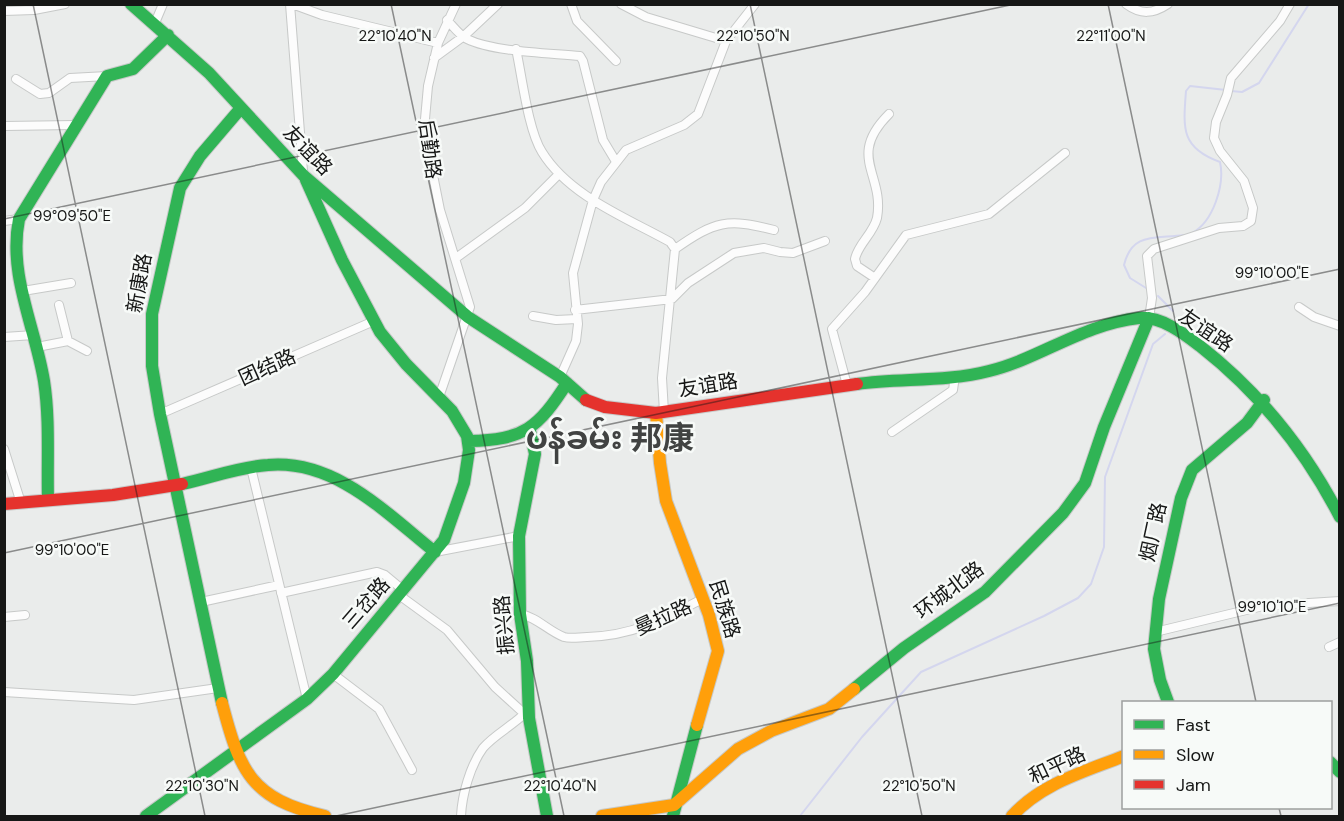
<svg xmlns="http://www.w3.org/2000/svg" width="1344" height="821" viewBox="0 0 1344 821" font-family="'DM Sans','Noto Sans SC','Noto Sans Myanmar',sans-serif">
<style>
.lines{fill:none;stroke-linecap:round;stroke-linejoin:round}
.stream{stroke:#d4d6ee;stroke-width:2}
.street-casing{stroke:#c7c9c8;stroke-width:10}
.fast-casing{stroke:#c7c9c8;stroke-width:14}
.slow-casing{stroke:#c7c9c8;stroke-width:14}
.jam-casing{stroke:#c7c9c8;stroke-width:14}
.street{stroke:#fcfcfc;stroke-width:8}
.fast{stroke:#30b455;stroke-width:12}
.slow{stroke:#ff9f0a;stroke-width:12}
.jam{stroke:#e5322d;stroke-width:12}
.ticks{fill:none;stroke:#161716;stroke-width:1.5;stroke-opacity:0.45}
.labels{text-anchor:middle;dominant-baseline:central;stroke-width:5;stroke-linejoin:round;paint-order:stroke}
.street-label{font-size:20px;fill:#161716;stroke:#f7faf8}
.town-label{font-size:32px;font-weight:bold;fill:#414342;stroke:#f7faf8}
.ticks-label{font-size:15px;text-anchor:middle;fill:#161716;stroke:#f7faf8;stroke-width:5;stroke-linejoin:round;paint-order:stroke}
</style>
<rect width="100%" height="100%" fill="#eaeceb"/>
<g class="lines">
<path class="stream" d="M 1231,91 L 1242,92 L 1259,83 L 1309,4
M 1192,233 C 1213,222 1225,185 1220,162 C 1181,148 1183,129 1186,91 L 1190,86 L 1226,90
M 1146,288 L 1130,278 L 1124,265 C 1132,232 1155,239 1184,235
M 1158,296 L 1173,311
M 800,816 L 862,737 L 921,672 L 1044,616 L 1078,598 L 1091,584 L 1104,547 L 1105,477 L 1153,344 L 1165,334"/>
<defs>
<path id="street" d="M 290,4 L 303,171
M 292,4 L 322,15 L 438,43 L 428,86 L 424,130 L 440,210 L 470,307 L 439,397
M 571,4 L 577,21 L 616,61
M 621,4 L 646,17 L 726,41
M 1126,4 C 1141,15 1153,14 1168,4
M 4,11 L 34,10 L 65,4
M 447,20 C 453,26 459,35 467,39 C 493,52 550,53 580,56 L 583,61 L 603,140 L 615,160
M 155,23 L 163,4
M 438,43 L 456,4
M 516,49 C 522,76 528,130 542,152 C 569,196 627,218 670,242 L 675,249 L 662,378 L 664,412
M 434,58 L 464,36 L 498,4
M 16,79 L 40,94 L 49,93 L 70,78 L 107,76
M 4,126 L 75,125
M 4,221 L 19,219
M 675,249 C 715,221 727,218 774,230
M 456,258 L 525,208 L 559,174
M 875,278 L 857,266 L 855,259 C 858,244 873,234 877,218 C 885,174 846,157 889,114
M 23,291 L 71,283
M 59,305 L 68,341 L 87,351
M 1299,307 L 1314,317 L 1340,326
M 575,310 L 672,299 L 688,283 L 734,253 L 764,248 L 780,252 L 793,253 L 825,241
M 533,316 L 556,320 L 577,319
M 1149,318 L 1152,298 L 1147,256 L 1154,249 L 1219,228 L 1243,226 L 1251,221 L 1253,208 L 1244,181 L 1220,151 L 1214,138 L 1216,122 L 1227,95 L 1231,78 L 1280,21 L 1290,4
M 4,337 L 34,335
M 37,347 L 68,341
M 560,377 L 576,341 L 578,324 L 573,273 L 593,200 L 601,182 L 626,150 L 684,125 L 698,114 L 726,41 L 755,4
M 847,385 L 832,329 L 865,292 L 906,235 L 989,214 L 1065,153
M 160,414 L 374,321
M 892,432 L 953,390 L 955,376
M 4,449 L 21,503
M 251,468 L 307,699
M 435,552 L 519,536
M 281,593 L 377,572 L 385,575 L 403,590
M 399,595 L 447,630 L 495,687 L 529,718
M 201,602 L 279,585
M 520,614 C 537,617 548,631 564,637 C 571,639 580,637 587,637 C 633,636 664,619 704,598
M 4,617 L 25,615
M 1155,632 L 1263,606 L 1340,601
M 1329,647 L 1340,642
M 333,674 L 379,709 L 412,770
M 4,692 L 134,700 L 218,688
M 461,816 C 462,795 470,766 483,748 C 494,735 512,726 524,714"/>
<path id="fast" d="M 131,4 L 209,73 L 304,176 L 468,317 L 560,377 L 586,400
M 857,384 C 900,378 947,382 989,371 C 1039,359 1083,324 1139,318 C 1161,316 1183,333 1200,346 C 1260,393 1305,449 1340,517
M 530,431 L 535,454 L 519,536 L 520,614 L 527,661 L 529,718 L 547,816
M 469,441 C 524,440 538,428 567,383
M 182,484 C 210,478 238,467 268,465 C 335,459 386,513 435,552
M 48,500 C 47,460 50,420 44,381 C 35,326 8,275 19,219 L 107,76 L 133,69 L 168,35
M 854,689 L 904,648 L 985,592 L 1063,513 L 1085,483 L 1104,427 L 1149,318
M 1168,702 L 1160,680 L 1154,649 L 1159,599 L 1181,498 L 1192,470 L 1247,423 L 1264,400
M 222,703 L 160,414 L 152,366 L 152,314 L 180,188 L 200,156 L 241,108
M 1330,762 L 1340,772
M 146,816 L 307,699 L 333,674 L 444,540 L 464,483 L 469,450 L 467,436 L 452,411 L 406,364 L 380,332 L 342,260 L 306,180
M 673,816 L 697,725"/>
<path id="slow" d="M 656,413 L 660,463 L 666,501 L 709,615 L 718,651 L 697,725
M 222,703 C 240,772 251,799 325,816
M 602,816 L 674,805 L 738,749 L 771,731 L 829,709 L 854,689
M 1012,816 C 1042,783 1084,772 1124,756"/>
<path id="jam" d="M 586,400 L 605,407 L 656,413 L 857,384
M 4,504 L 113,495 L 182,484"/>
</defs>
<use href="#street" class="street-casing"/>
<use href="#fast" class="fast-casing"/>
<use href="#slow" class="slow-casing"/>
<use href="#jam" class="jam-casing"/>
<use href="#street" class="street"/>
<use href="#fast" class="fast"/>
<use href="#slow" class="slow"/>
<use href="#jam" class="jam"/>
</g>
<path class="ticks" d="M 33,4 L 205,816M 391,4 L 564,816M 750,4 L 922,816M 1108,4 L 1256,702M 4,219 L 1015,4M 4,553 L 1340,269M 1279,808 L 1281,816M 336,816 L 1340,603"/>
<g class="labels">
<g class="street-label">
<text transform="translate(430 149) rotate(82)">后勤路</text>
<text transform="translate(308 150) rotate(46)">友谊路</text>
<text transform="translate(139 283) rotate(-80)">新康路</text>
<text transform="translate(1206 330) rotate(34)">友谊路</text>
<text transform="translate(267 367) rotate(-24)">团结路</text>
<text transform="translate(708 385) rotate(-9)">友谊路</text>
<text transform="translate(1153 532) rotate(-78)">烟厂路</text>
<text transform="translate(949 590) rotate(-37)">环城北路</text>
<text transform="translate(366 603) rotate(-49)">三岔路</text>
<text transform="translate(725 609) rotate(73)">民族路</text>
<text transform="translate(663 617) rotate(-24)">曼拉路</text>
<text transform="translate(504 625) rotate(-95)">振兴路</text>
<text transform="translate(1057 765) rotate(-25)">和平路</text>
</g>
<g class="town-label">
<text x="610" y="438">ပန်ခမ်း 邦康</text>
</g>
</g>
<g class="ticks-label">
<text x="395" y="41">22°10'40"N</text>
<text x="753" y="41">22°10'50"N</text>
<text x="1111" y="41">22°11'00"N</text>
<text x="72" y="221">99°09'50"E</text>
<text x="1272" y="278">99°10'00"E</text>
<text x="72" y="555">99°10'00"E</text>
<text x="1272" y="612">99°10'10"E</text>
<text x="202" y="791">22°10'30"N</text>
<text x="560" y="791">22°10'40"N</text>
<text x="919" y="791">22°10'50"N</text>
</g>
<rect width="1344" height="821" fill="none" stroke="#161716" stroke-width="12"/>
<rect x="1122" y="701" width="210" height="108" fill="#f7faf8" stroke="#9d9f9e" stroke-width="1.5"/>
<rect x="1134" y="720" width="30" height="9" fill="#30b455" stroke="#9d9f9e" stroke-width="1.5"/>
<text x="1176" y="731" font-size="18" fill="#161716">Fast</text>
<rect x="1134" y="750" width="30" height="9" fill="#ff9f0a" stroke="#9d9f9e" stroke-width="1.5"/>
<text x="1176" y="761" font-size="18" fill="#161716">Slow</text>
<rect x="1134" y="780" width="30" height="9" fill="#e5322d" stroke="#9d9f9e" stroke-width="1.5"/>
<text x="1176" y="791" font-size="18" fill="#161716">Jam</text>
</svg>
